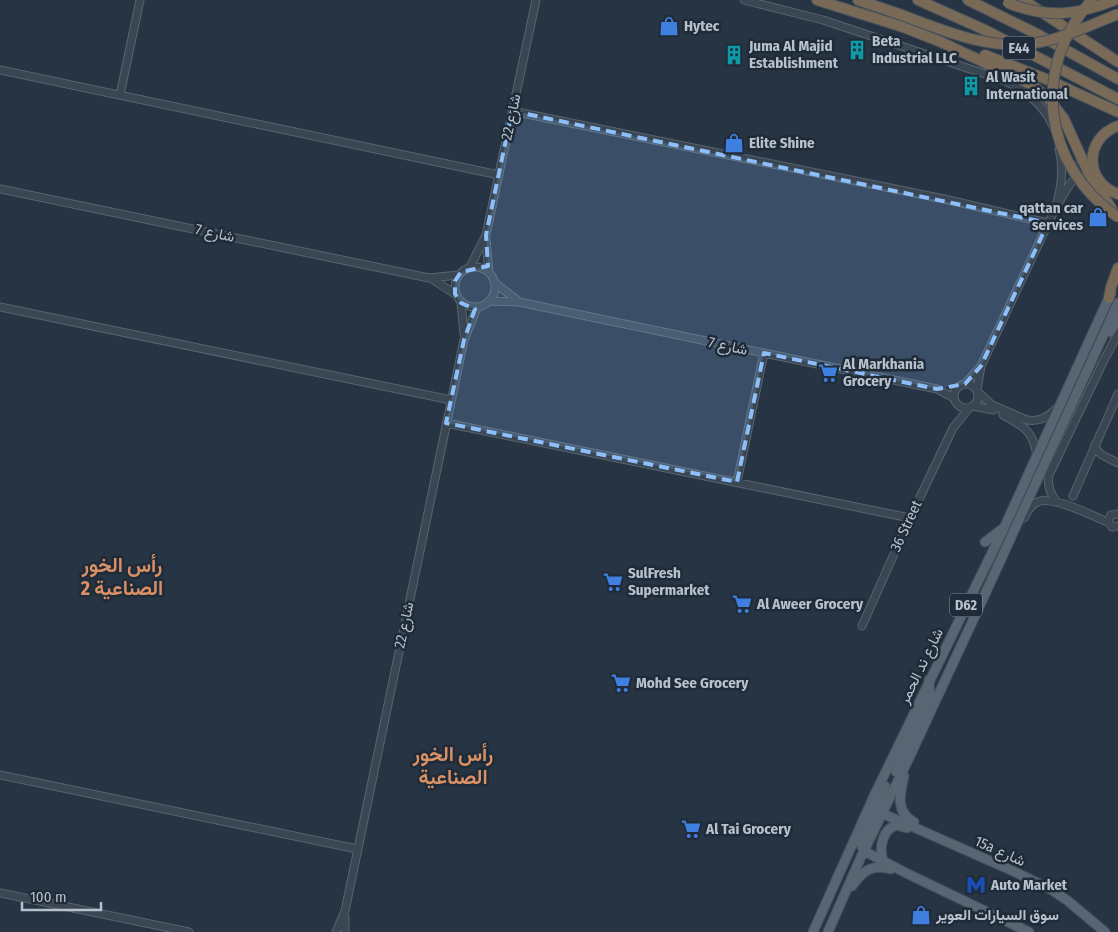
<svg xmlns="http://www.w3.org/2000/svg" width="1118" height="932" viewBox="0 0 1118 932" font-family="'Fira Sans Condensed',Vazirmatn,sans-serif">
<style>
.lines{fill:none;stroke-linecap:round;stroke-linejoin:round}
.minor-casing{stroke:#586470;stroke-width:9}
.major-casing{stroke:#444f5c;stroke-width:11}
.highway-casing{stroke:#45515d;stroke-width:12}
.minor{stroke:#3a4652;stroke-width:7}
.major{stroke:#586572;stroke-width:9}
.highway{stroke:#796957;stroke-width:10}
.highway-bridge-casing{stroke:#45515d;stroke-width:12;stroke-linecap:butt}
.highway-bridge{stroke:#796957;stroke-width:10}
.marked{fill:#8dbffb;fill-opacity:0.2;stroke:#8dbffb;stroke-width:4;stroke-dasharray:10 6;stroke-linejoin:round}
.labels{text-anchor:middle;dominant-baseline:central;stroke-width:5;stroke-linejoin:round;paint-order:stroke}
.shield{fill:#1f2b38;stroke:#8994a0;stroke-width:1}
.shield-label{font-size:14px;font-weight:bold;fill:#b7c1cc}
.poi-label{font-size:15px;font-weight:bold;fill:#b7c1cc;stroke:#1f2b38;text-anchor:start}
.street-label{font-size:15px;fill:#b7c1cc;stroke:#1f2b38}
.district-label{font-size:20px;font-weight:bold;fill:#d99065;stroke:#1f2b38}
</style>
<rect width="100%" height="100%" fill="#263443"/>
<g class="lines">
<defs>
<path id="minor" d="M 744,0 L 823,20 L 1003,80 C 1025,90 1043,104 1053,126
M 0,70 L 499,175
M 120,95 L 140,0
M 512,111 L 944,199 L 1048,223
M 0,189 L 429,278 L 458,275
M 1055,209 C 1062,188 1064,169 1059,148
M 486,240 L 489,273
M455 287a20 20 0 1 1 40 0a20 20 0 1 1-40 0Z
M 470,267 L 486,235 L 536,0
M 432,279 L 455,294
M 495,283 L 517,300
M 490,301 L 519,302 L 937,389 L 954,398
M 461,303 L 464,334
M 0,307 L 451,400
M954 396a12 12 0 1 1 24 0a12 12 0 1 1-24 0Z
M 965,384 L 981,366 L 1055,209 L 1068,187 L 1078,174 L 1079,170 L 1076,166 L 1069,164
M 977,390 L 981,366
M 978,392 L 992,405 L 1027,420 C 1040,422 1048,417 1057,408
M 972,406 L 994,410
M 1003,415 C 1025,427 1032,430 1037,455
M 446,423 L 910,518
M 1095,444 C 1096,455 1109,458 1118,463
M 737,482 L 764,353
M 1073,496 L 1118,394
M 1057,502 C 1050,494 1047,486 1049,475 L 1104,360 L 1118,334
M 1118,514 L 1111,515 L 1108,521 L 1112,527 L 1118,526
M 1024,518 C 1028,511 1031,504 1040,501 C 1056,497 1094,516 1109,523
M 862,626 L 910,518 L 953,428 L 969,408
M 0,775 L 357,849
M 0,893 L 189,932
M 345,917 L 345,932
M 336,932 L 345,911 L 464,340 L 477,308"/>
<path id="major" d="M 1110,332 L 1118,319
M 985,542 L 1002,529
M 896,772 L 930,697 L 929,680
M 904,776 C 900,794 895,812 914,822
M 885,786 L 861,841 L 861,844 L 864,851 L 908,874 L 1029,932
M 877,811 L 1013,871 L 1052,890 L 1068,901 L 1105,932
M 883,861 C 879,848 882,830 896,825 L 907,828
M 852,886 C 862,872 872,863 891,869
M 813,932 L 874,796 L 1004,528 L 1111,293
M 828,932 L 861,857 L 909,758 L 981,603 L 1118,303"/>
<path id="highway" d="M 817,0 L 903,27 L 941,42 L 1032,85 L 1047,97 L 1064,119 L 1088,172 L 1113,211
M 858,0 L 902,15
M 918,0 L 985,30 L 1118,99
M 968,0 L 1039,35 L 1118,79
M 1023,0 L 1118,62
M 985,55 L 1046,79 L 1118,112
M 1118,126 C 1084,138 1084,182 1118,194
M 1109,298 L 1111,287 L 1118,268"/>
</defs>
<use href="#minor" class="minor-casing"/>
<use href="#major" class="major-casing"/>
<use href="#highway" class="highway-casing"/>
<use href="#minor" class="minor"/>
<use href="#major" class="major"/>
<use href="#highway" class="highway"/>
<defs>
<path id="highway-bridge" d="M 1092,0 C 1030,67 1043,167 1118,217
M 1008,3 C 1048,19 1077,15 1115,0
M 902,15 C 949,33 996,53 1046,41 C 1071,35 1095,23 1118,14"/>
</defs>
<use href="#highway-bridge" class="highway-bridge-casing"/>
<use href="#highway-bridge" class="highway-bridge"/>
</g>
<path class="marked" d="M 512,111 L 1048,223 L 981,366 L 965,384 L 937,389 L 764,353 L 737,482 L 446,423 L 464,340 L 475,309 L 461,303 L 455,294 L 455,281 L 461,272 L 488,266 L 486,235 Z"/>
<defs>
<symbol id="shop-bare" viewBox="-9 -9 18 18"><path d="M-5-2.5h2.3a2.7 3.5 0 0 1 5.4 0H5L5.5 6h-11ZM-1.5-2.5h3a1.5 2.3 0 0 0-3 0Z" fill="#3f7fe0" stroke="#1f2b38" stroke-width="2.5" paint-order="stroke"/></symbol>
<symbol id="building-bare" viewBox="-9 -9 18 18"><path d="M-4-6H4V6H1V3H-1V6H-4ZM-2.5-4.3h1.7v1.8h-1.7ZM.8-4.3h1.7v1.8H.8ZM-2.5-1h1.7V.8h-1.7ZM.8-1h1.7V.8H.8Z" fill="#0f9aa8" stroke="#1f2b38" stroke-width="2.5" paint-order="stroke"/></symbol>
<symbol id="supermarket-bare" viewBox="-9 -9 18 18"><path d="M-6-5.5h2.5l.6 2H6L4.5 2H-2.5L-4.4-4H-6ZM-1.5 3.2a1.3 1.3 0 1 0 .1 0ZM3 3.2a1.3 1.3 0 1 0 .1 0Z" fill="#3f7fe0" stroke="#1f2b38" stroke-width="2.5" paint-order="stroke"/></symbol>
<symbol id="metro-bare" viewBox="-9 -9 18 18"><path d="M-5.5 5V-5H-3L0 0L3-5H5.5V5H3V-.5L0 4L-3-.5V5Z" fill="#1a4fb4" stroke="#1f2b38" stroke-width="2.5" paint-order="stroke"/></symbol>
</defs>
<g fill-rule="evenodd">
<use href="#shop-bare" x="655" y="12" width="28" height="28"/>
<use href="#building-bare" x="843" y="36" width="28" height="28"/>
<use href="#building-bare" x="720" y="41" width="28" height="28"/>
<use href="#building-bare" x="957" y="72" width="28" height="28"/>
<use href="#shop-bare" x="720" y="129" width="28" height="28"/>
<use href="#shop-bare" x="1084" y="203" width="28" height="28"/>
<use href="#supermarket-bare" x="814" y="359" width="28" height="28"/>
<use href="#supermarket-bare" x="599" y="568" width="28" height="28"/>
<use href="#supermarket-bare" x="728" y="590" width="28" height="28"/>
<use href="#supermarket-bare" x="607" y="669" width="28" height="28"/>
<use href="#supermarket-bare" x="677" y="815" width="28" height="28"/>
<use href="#metro-bare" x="962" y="871" width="28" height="28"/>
<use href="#shop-bare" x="907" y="901" width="28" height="28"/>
</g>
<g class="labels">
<g class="shield">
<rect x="1003" y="36.5" width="32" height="23" rx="4"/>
<rect x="950" y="593.5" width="32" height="23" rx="4"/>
</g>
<g class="shield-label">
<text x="1019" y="48">E44</text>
<text x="966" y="605">D62</text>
</g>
<g class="poi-label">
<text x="684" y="26">Hytec</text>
<text x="872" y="41">Beta<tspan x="872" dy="17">Industrial LLC</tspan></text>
<text x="749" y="46">Juma Al Majid<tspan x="749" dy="17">Establishment</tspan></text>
<text x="986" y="77">Al Wasit<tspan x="986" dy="17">International</tspan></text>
<text x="749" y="143">Elite Shine</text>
<text x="1083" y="208" text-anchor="end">qattan car<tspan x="1083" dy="17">services</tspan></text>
<text x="843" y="364">Al Markhania<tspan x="843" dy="17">Grocery</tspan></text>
<text x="628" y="573">SulFresh<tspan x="628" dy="17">Supermarket</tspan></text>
<text x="757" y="604">Al Aweer Grocery</text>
<text x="636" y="683">Mohd See Grocery</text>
<text x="706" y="829">Al Tai Grocery</text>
<text x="991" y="885">Auto Market</text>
<text x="936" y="915">سوق السيارات العوير</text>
</g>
<g class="street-label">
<text transform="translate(511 117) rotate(-78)">شارع 22</text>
<text transform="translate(215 233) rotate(12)">شارع 7</text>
<text transform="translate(728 346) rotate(12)">شارع 7</text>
<text transform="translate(906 526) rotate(-65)">36 Street</text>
<text transform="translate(404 625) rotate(-78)">شارع 22</text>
<text transform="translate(921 666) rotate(-64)">شارع ند الحمر</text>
<text transform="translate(1000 851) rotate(24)">15a شارع</text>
</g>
<g class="district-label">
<text x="122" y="565">رأس الخور<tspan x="122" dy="23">الصناعية 2</tspan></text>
<text x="453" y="754">رأس الخور<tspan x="453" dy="23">الصناعية</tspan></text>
</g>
</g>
<path d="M22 902v8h79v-8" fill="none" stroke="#b7c1cc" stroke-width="2.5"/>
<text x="30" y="902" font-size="15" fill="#b7c1cc" stroke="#1f2b38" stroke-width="4" paint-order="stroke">100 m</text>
</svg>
